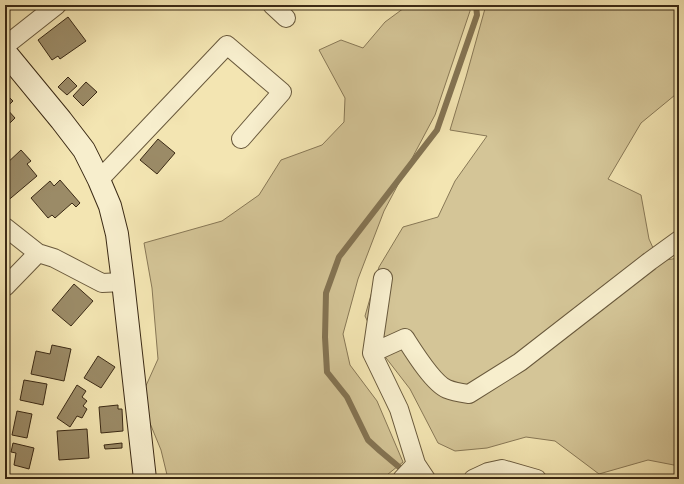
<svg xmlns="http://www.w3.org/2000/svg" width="684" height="484" viewBox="0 0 684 484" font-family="Vollkorn,serif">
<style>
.green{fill:#d4c597;stroke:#887856}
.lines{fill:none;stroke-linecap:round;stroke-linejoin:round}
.stream{stroke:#847453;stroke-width:6}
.building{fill:#9b8b67;stroke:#3b2a15}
.street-casing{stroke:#69593c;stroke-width:20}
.secondary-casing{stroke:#3b2a15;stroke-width:24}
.street{stroke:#f7eecd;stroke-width:18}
.secondary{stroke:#f7eecd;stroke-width:22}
</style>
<rect width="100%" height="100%" fill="#f3e5b2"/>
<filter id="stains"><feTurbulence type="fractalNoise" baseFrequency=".005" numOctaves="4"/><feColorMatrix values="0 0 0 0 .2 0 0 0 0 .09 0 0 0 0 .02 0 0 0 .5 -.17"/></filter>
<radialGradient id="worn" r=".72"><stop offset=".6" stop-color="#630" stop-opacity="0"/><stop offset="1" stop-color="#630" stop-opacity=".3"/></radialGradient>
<path class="green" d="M 404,5 L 470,5 L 470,11 L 435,115 L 384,211 L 358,279 L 343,334 L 350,365 L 377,401 L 403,462 L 382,479 L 168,479 L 161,450 L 140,399 L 158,359 L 152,288 L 144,243 L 222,221 L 259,195 L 281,160 L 322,145 L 344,122 L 345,98 L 319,50 L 341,40 L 363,48 L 385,22 L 404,8 Z
M 486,5 L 679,5 L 679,79 L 675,95 L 641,123 L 608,179 L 641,195 L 649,239 L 659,261 L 679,258 L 679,404 L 677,406 L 679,421 L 679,466 L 648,460 L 599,474 L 555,441 L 526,437 L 487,448 L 455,451 L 438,443 L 410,389 L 383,354 L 365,316 L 379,267 L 403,227 L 438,217 L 455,181 L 487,136 L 450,130 L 466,77 Z"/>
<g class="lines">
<path class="stream" d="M 405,472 L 380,451 L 368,440 L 347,397 L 327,372 L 325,337 L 326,293 L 339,257 L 437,130 L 477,15 L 476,5"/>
</g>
<path class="building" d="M 5,5 L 18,5 L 5,13 Z
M 68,17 L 86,41 L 60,59 L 58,56 L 52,60 L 38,40 Z
M 68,77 L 77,86 L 67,95 L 58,87 Z
M 86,82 L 97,92 L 83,106 L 73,96 Z
M 5,93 L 13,101 L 6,108 L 15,118 L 5,128 Z
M 158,139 L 175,153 L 157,174 L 140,160 Z
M 21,150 L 31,161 L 27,164 L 37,176 L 5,203 L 5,165 Z
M 60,180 L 80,203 L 76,207 L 72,203 L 55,218 L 52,215 L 48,218 L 31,198 L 50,181 L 54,186 Z
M 74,284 L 93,301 L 71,326 L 52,310 Z
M 52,345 L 71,349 L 64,381 L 31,374 L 36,351 L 50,354 Z
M 98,356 L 115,367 L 101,388 L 84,378 Z
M 24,380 L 47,384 L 43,405 L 20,400 Z
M 77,385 L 86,391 L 82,397 L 87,401 L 83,406 L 87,409 L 82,418 L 77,416 L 70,427 L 57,418 Z
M 118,405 L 118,409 L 122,409 L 123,431 L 101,433 L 99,407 Z
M 17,411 L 32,414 L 27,438 L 12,435 Z
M 87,429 L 89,458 L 59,460 L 57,431 Z
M 13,443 L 34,448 L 29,469 L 14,465 L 16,453 L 11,452 Z
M 122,443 L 122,448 L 105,449 L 104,445 Z"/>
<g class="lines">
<defs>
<path id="street" d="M 272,5 L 286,18
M 5,46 L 57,5
M 99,180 L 227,45 L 282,92 L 241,139
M 5,227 L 38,253 L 54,258 L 102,283 L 123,282
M 383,278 L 372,353 L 399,409 L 416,464 L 426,479
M 5,287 L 38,253
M 372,353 L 405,338 C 414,352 433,383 447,389 C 454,392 462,393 469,394 L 520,362 L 650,261 L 679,240
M 402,479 L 416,464
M 473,479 L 488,472 L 502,469 L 537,479"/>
<path id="secondary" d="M 5,52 L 61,120 L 84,150 L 99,180 L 110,206 L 117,234 L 123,282 L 145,479"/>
</defs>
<use href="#street" class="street-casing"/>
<use href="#secondary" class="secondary-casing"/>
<use href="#street" class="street"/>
<use href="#secondary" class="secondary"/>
</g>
<rect width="684" height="484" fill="none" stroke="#f3e5b2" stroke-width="20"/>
<rect x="6" y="6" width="672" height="472" fill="none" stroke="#3b2a15" stroke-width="2"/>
<rect x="10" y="10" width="664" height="464" fill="none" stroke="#3b2a15"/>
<rect width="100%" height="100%" filter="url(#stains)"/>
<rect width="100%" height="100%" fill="url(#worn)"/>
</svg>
